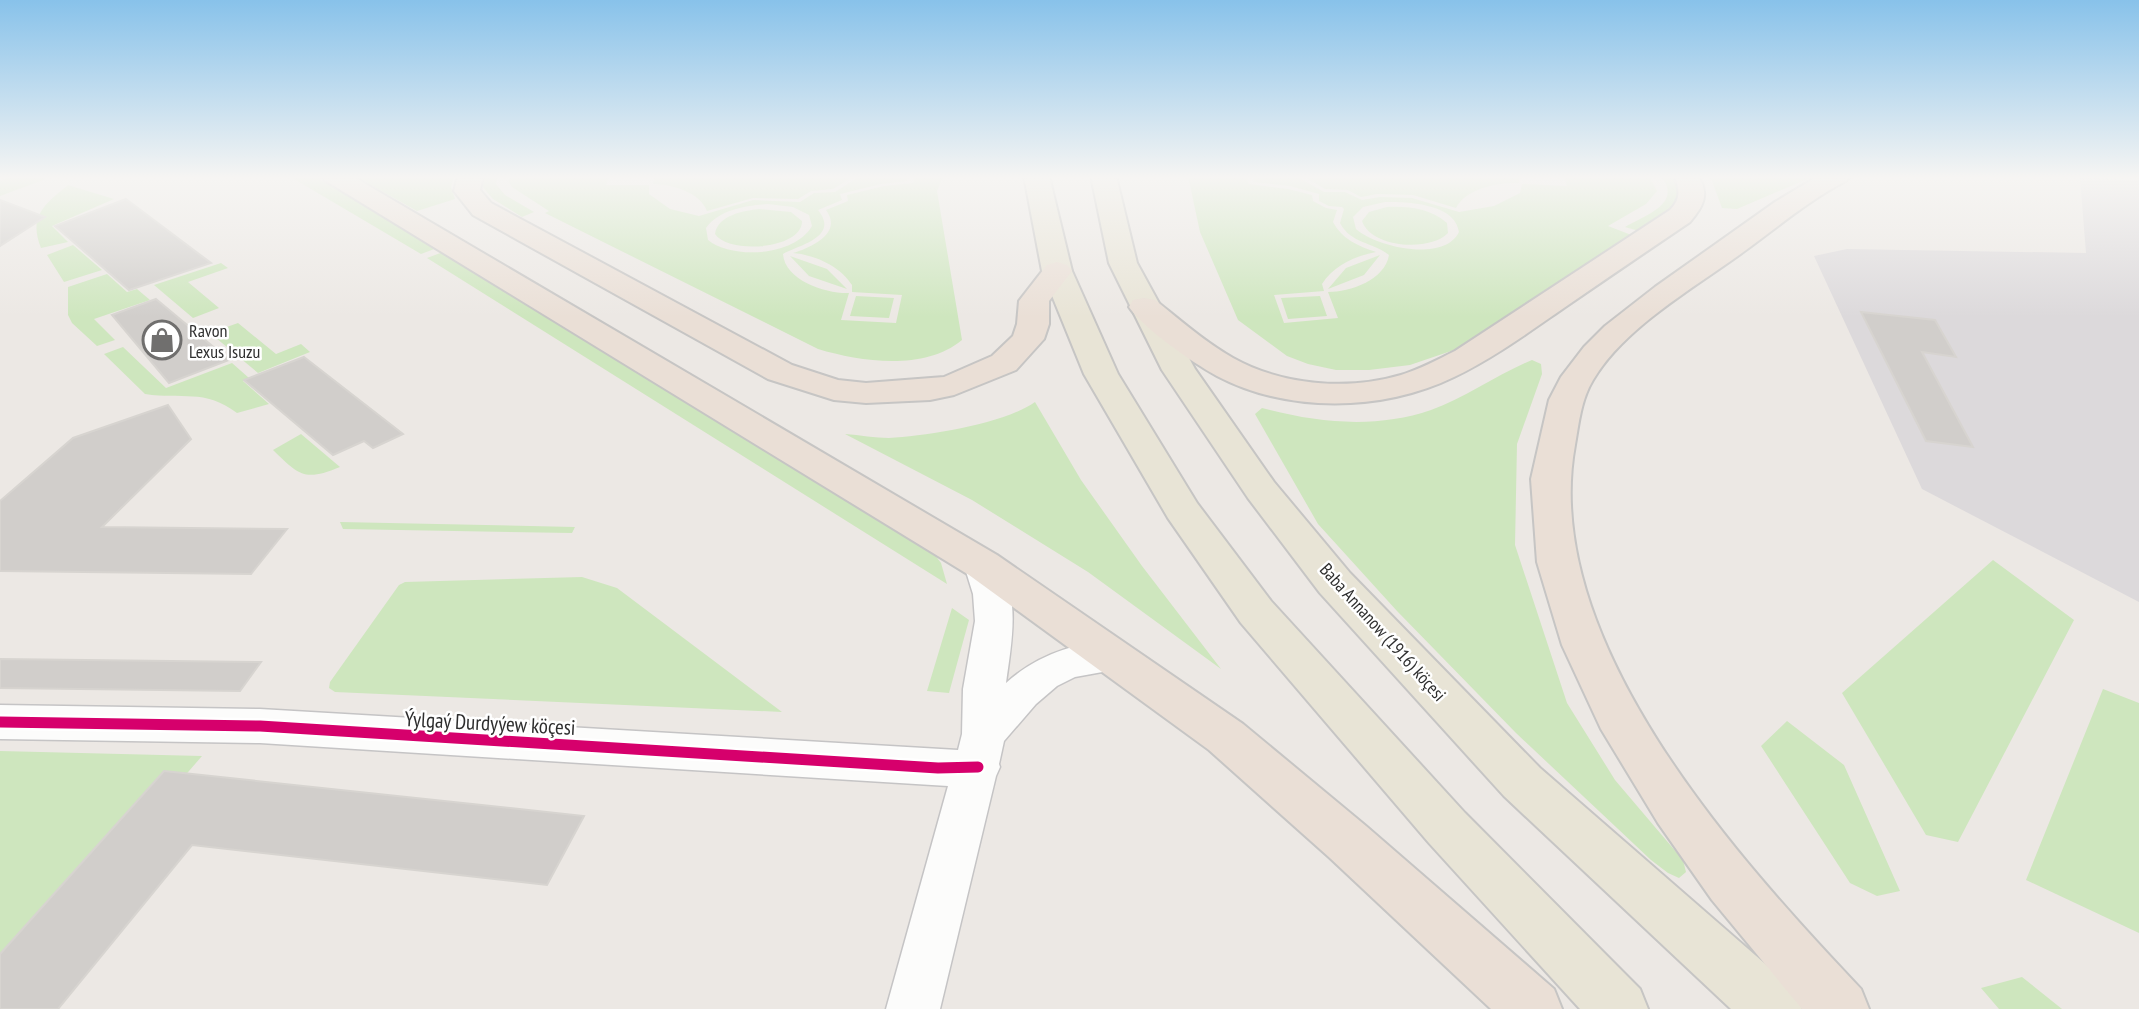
<svg xmlns="http://www.w3.org/2000/svg" width="2139" height="1009" viewBox="0 0 2139 1009" font-family="'PT Sans Narrow',sans-serif">
<style>
.industrial{fill:#dcd9db}
.green{fill:#cee6be;fill-rule:evenodd}
.building{fill:#d1cecb;stroke:#d7d4d0;stroke-width:2}
.lines{fill:none;stroke-linecap:round;stroke-linejoin:round}
.minor-casing{stroke:#c5c4c5;stroke-width:3}
.major-casing{stroke:#c6c5c4;stroke-width:4}
.highway-casing{stroke:#c6c5c4;stroke-width:4}
.minor{fill:#fcfcfb;fill-rule:evenodd}
.major{fill:#e8e4d6;fill-rule:evenodd}
.highway{fill:#eadfd6;fill-rule:evenodd}
.cycleway-casing{stroke:#fff;stroke-width:16}
.cycleway{stroke:#d6006c;stroke-width:11}
.labels{text-anchor:middle;dominant-baseline:central;stroke-width:5;stroke-linejoin:round;paint-order:stroke}
.poi-label{font-size:18px;fill:#2e2e2e;stroke:#fff;text-anchor:start}
.street-label{font-size:18px;fill:#2e2e2e;stroke:#fff}
.near-street-label{font-size:21px;fill:#2e2e2e;stroke:#fff}
</style>
<rect width="100%" height="100%" fill="#ece8e4"/>
<path class="industrial" d="M 2080,178 L 2139,180 L 2139,602 L 1922,489 L 1814,256 L 1847,249 L 2086,253 Z"/>
<path class="green" d="M 10,176 L 39,176 L 46,179 L 0,196 L 0,181 Z
M 289,176 L 314,176 L 437,248 L 421,254 Z
M 355,176 L 454,176 L 451,187 L 455,199 L 417,211 Z
M 484,176 L 498,176 L 496,184 L 505,195 L 534,212 L 522,217 L 493,199 L 481,185 Z
M 509,176 L 610,176 L 606,185 L 649,185 L 649,194 L 670,209 L 699,216 L 753,200 L 800,202 L 814,193 L 835,192 L 860,176 L 908,176 L 907,181 L 881,184 L 840,194 L 842,200 L 818,210 C 840,237 799,245 783,254 C 785,281 827,294 849,293 L 841,320 L 896,323 L 902,295 L 852,292 L 852,285 C 840,266 815,255 793,253 C 812,247 843,233 826,210 L 848,201 L 847,195 L 884,186 L 913,183 L 914,176 L 947,176 L 941,181 L 937,191 L 962,340 C 925,371 861,362 818,349 L 545,213 L 549,211 L 512,187 L 509,182 ZM 768,204 L 793,207 L 809,215 L 812,226 C 795,256 733,260 708,240 L 706,228 C 720,209 746,206 768,204 Z
M 655,176 L 854,176 L 833,189 L 811,191 L 798,199 L 753,198 L 707,211 C 700,192 671,184 653,184 Z
M 1188,176 L 1246,176 L 1249,184 L 1288,189 L 1312,195 L 1313,201 L 1326,208 L 1337,210 L 1333,222 C 1342,239 1358,246 1376,252 C 1355,256 1333,266 1322,284 L 1324,291 L 1274,295 L 1284,323 L 1338,318 L 1328,292 C 1350,292 1385,280 1389,255 C 1373,242 1351,244 1340,223 L 1344,209 L 1342,207 L 1329,206 L 1319,201 L 1319,194 L 1290,186 L 1254,182 L 1252,176 L 1296,176 L 1324,192 L 1345,192 L 1362,200 L 1380,197 L 1412,198 L 1459,212 L 1494,206 L 1520,193 L 1522,184 L 1567,186 L 1564,176 L 1649,176 L 1657,191 L 1646,204 L 1608,226 L 1634,236 L 1454,350 L 1410,365 L 1369,370 L 1336,370 L 1308,364 L 1287,356 L 1238,320 L 1200,232 ZM 1385,202 C 1407,202 1455,203 1459,232 C 1444,263 1376,247 1356,229 L 1353,217 L 1363,207 Z
M 1303,176 L 1519,176 L 1519,183 C 1499,182 1466,188 1456,208 L 1413,195 L 1377,194 L 1361,197 L 1348,190 L 1325,189 Z
M 1661,176 L 1674,176 L 1677,180 L 1681,198 L 1669,211 L 1639,231 L 1625,227 C 1645,215 1683,204 1661,176 Z
M 1706,176 L 1814,176 L 1737,209 L 1722,208 L 1712,181 Z
M 68,185 L 114,199 L 52,226 L 68,242 L 41,248 C 28,216 45,204 68,185 Z
M 1387,207 C 1408,206 1430,208 1447,223 L 1448,233 C 1430,252 1371,248 1362,221 L 1369,212 Z
M 759,209 L 791,212 L 802,221 C 803,249 729,255 715,234 C 718,215 743,211 759,209 Z
M 73,245 L 102,270 L 64,282 L 47,255 Z
M 443,252 L 932,551 L 941,563 L 947,584 L 427,258 Z
M 1380,255 L 1364,275 L 1328,289 L 1346,268 Z
M 790,256 L 827,269 L 847,289 L 809,276 Z
M 221,263 L 228,268 L 188,282 L 219,308 L 193,318 L 154,285 Z
M 107,274 L 127,292 L 137,289 L 150,300 L 94,319 L 115,340 L 97,346 L 72,323 L 68,315 L 68,287 Z
M 856,296 L 894,298 L 889,318 L 850,316 Z
M 1320,296 L 1327,316 L 1288,319 L 1281,298 Z
M 238,323 L 276,354 L 301,344 L 310,352 L 258,373 L 210,333 Z
M 123,347 L 166,388 L 232,363 L 249,378 L 243,381 L 269,404 L 237,413 C 203,388 183,400 145,394 L 104,354 Z
M 1532,360 L 1541,364 L 1542,374 L 1517,444 L 1515,545 L 1567,703 L 1615,780 L 1683,860 L 1686,872 L 1679,878 L 1668,873 L 1651,860 L 1516,733 L 1397,611 L 1318,524 L 1255,414 L 1262,408 C 1317,423 1376,429 1431,410 C 1465,398 1498,374 1532,360 Z
M 1035,402 L 1081,480 L 1142,566 L 1221,669 L 1088,572 L 972,500 L 845,434 C 860,435 875,438 889,438 C 927,436 1004,424 1035,402 Z
M 301,434 L 340,467 C 304,482 299,475 273,450 Z
M 340,522 L 575,527 L 572,533 L 343,529 Z
M 1993,560 L 2074,620 L 1958,842 L 1926,835 L 1842,693 Z
M 582,577 L 617,588 L 782,712 L 335,692 L 329,688 L 330,682 L 399,585 L 405,582 Z
M 952,608 L 969,620 L 949,693 L 927,691 Z
M 2103,689 L 2139,703 L 2139,933 L 2026,880 Z
M 1787,721 L 1844,765 L 1900,891 L 1877,896 L 1850,883 L 1761,746 Z
M 0,751 L 202,756 L 0,989 Z
M 2022,977 L 2062,1009 L 1999,1009 L 1981,988 Z"/>
<path class="building" d="M 126,199 L 211,263 L 129,290 L 55,226 Z
M 0,200 L 45,217 L 0,246 Z
M 156,299 L 229,360 L 169,383 L 112,315 Z
M 1861,312 L 1935,320 L 1956,357 L 1922,352 L 1973,447 L 1926,441 Z
M 304,357 L 403,434 L 373,448 L 364,441 L 333,455 L 244,380 Z
M 168,405 L 191,439 L 102,527 L 287,529 L 251,574 L 0,571 L 0,501 L 73,438 Z
M 0,659 L 261,662 L 240,691 L 0,688 Z
M 164,771 L 584,816 L 547,885 L 192,845 L 58,1009 L 0,1009 L 0,954 Z"/>
<g class="lines">
<defs>
<path id="minor" d="M 983,553 L 996,556 C 1021,596 1012,639 1006,683 C 1037,655 1088,634 1130,647 L 1136,657 L 1130,667 L 1075,677 L 1057,686 L 1036,704 L 1004,741 L 999,764 L 1000,767 L 996,776 L 940,1009 L 886,1009 L 948,786 L 260,743 L 0,739 L 0,705 L 260,709 L 958,750 L 962,734 L 963,689 L 975,621 L 973,594 L 964,565 L 970,556 Z"/>
<path id="major" d="M 1024,176 L 1049,176 L 1072,271 L 1118,374 L 1197,503 L 1271,601 L 1465,813 L 1640,989 L 1648,1009 L 1580,1009 L 1429,843 L 1241,623 L 1168,518 L 1084,374 L 1042,271 Z
M 1091,176 L 1116,176 L 1137,263 L 1195,369 L 1274,482 L 1350,573 L 1540,768 L 1794,989 L 1802,1009 L 1731,1009 L 1504,796 L 1320,593 L 1248,498 L 1162,370 L 1109,263 Z"/>
<path id="highway" d="M 322,176 L 352,176 L 997,555 L 1243,724 L 1366,826 L 1554,989 L 1562,1009 L 1491,1009 L 1330,858 L 1209,750 L 969,575 L 326,181 Z
M 458,176 L 483,176 L 480,190 L 491,203 L 792,365 L 838,380 L 866,383 L 944,377 L 992,356 L 1013,336 L 1017,324 L 1019,301 L 1047,265 L 1057,262 L 1067,265 L 1072,271 L 1049,301 L 1049,324 L 1044,339 L 1016,370 L 954,395 L 930,400 L 866,403 L 834,400 L 768,379 L 473,215 L 454,191 Z
M 1674,176 L 1698,176 C 1710,194 1703,207 1690,222 C 1650,249 1610,276 1571,303 C 1533,329 1496,357 1454,377 C 1382,412 1287,413 1217,376 C 1193,363 1143,328 1129,307 L 1133,300 L 1144,298 L 1155,300 C 1180,320 1205,342 1233,358 C 1281,385 1348,391 1401,375 C 1420,369 1437,360 1455,351 L 1670,210 C 1681,199 1680,189 1674,176 Z
M 1818,176 L 1850,176 L 1846,181 C 1809,200 1779,226 1746,250 C 1696,287 1625,326 1593,380 C 1581,400 1579,422 1575,445 C 1539,640 1737,858 1861,989 L 1869,1009 L 1802,1009 L 1712,900 L 1658,823 L 1601,729 L 1562,645 L 1537,562 L 1531,479 L 1549,400 L 1561,377 L 1584,347 L 1605,326 L 1655,287 L 1775,202 Z"/>
</defs>
<use href="#minor" class="minor-casing"/>
<use href="#major" class="major-casing"/>
<use href="#highway" class="highway-casing"/>
<use href="#minor" class="minor"/>
<use href="#major" class="major"/>
<use href="#highway" class="highway"/>
<defs>
<path id="cycleway" d="M 0,722 L 260,726 L 938,768 L 978,767"/>
</defs>
<use href="#cycleway" class="cycleway-casing"/>
<use href="#cycleway" class="cycleway"/>
</g>
<linearGradient id="sky" x2="0" y2="1"><stop stop-color="#88c2ea"/><stop offset="0.56" stop-color="#f6f5f3"/><stop offset="1" stop-color="#f6f5f3" stop-opacity="0"/></linearGradient>
<rect width="2139" height="317" fill="url(#sky)"/>
<defs>
<symbol id="shop-ring" viewBox="-11 -11 22 22"><circle r="9.5" fill="#fff" stroke="#706f6e" stroke-width="1.5"/><path d="M-5-2.5h2.3a2.7 3.5 0 0 1 5.4 0H5L5.5 6h-11ZM-1.5-2.5h3a1.5 2.3 0 0 0-3 0Z" fill="#706f6e"/></symbol>
</defs>
<g fill-rule="evenodd">
<use href="#shop-ring" x="140" y="318" width="44" height="44"/>
</g>
<g class="labels">
<g class="poi-label">
<text x="189" y="330">Ravon<tspan x="189" dy="21">Lexus Isuzu</tspan></text>
</g>
<g class="street-label">
<text transform="translate(1383 632) rotate(48)">Baba Annanow (1916) köçesi</text>
</g>
<g class="near-street-label">
<text transform="translate(490 723) rotate(3)">Ýylgaý Durdyýew köçesi</text>
</g>
</g>
</svg>
